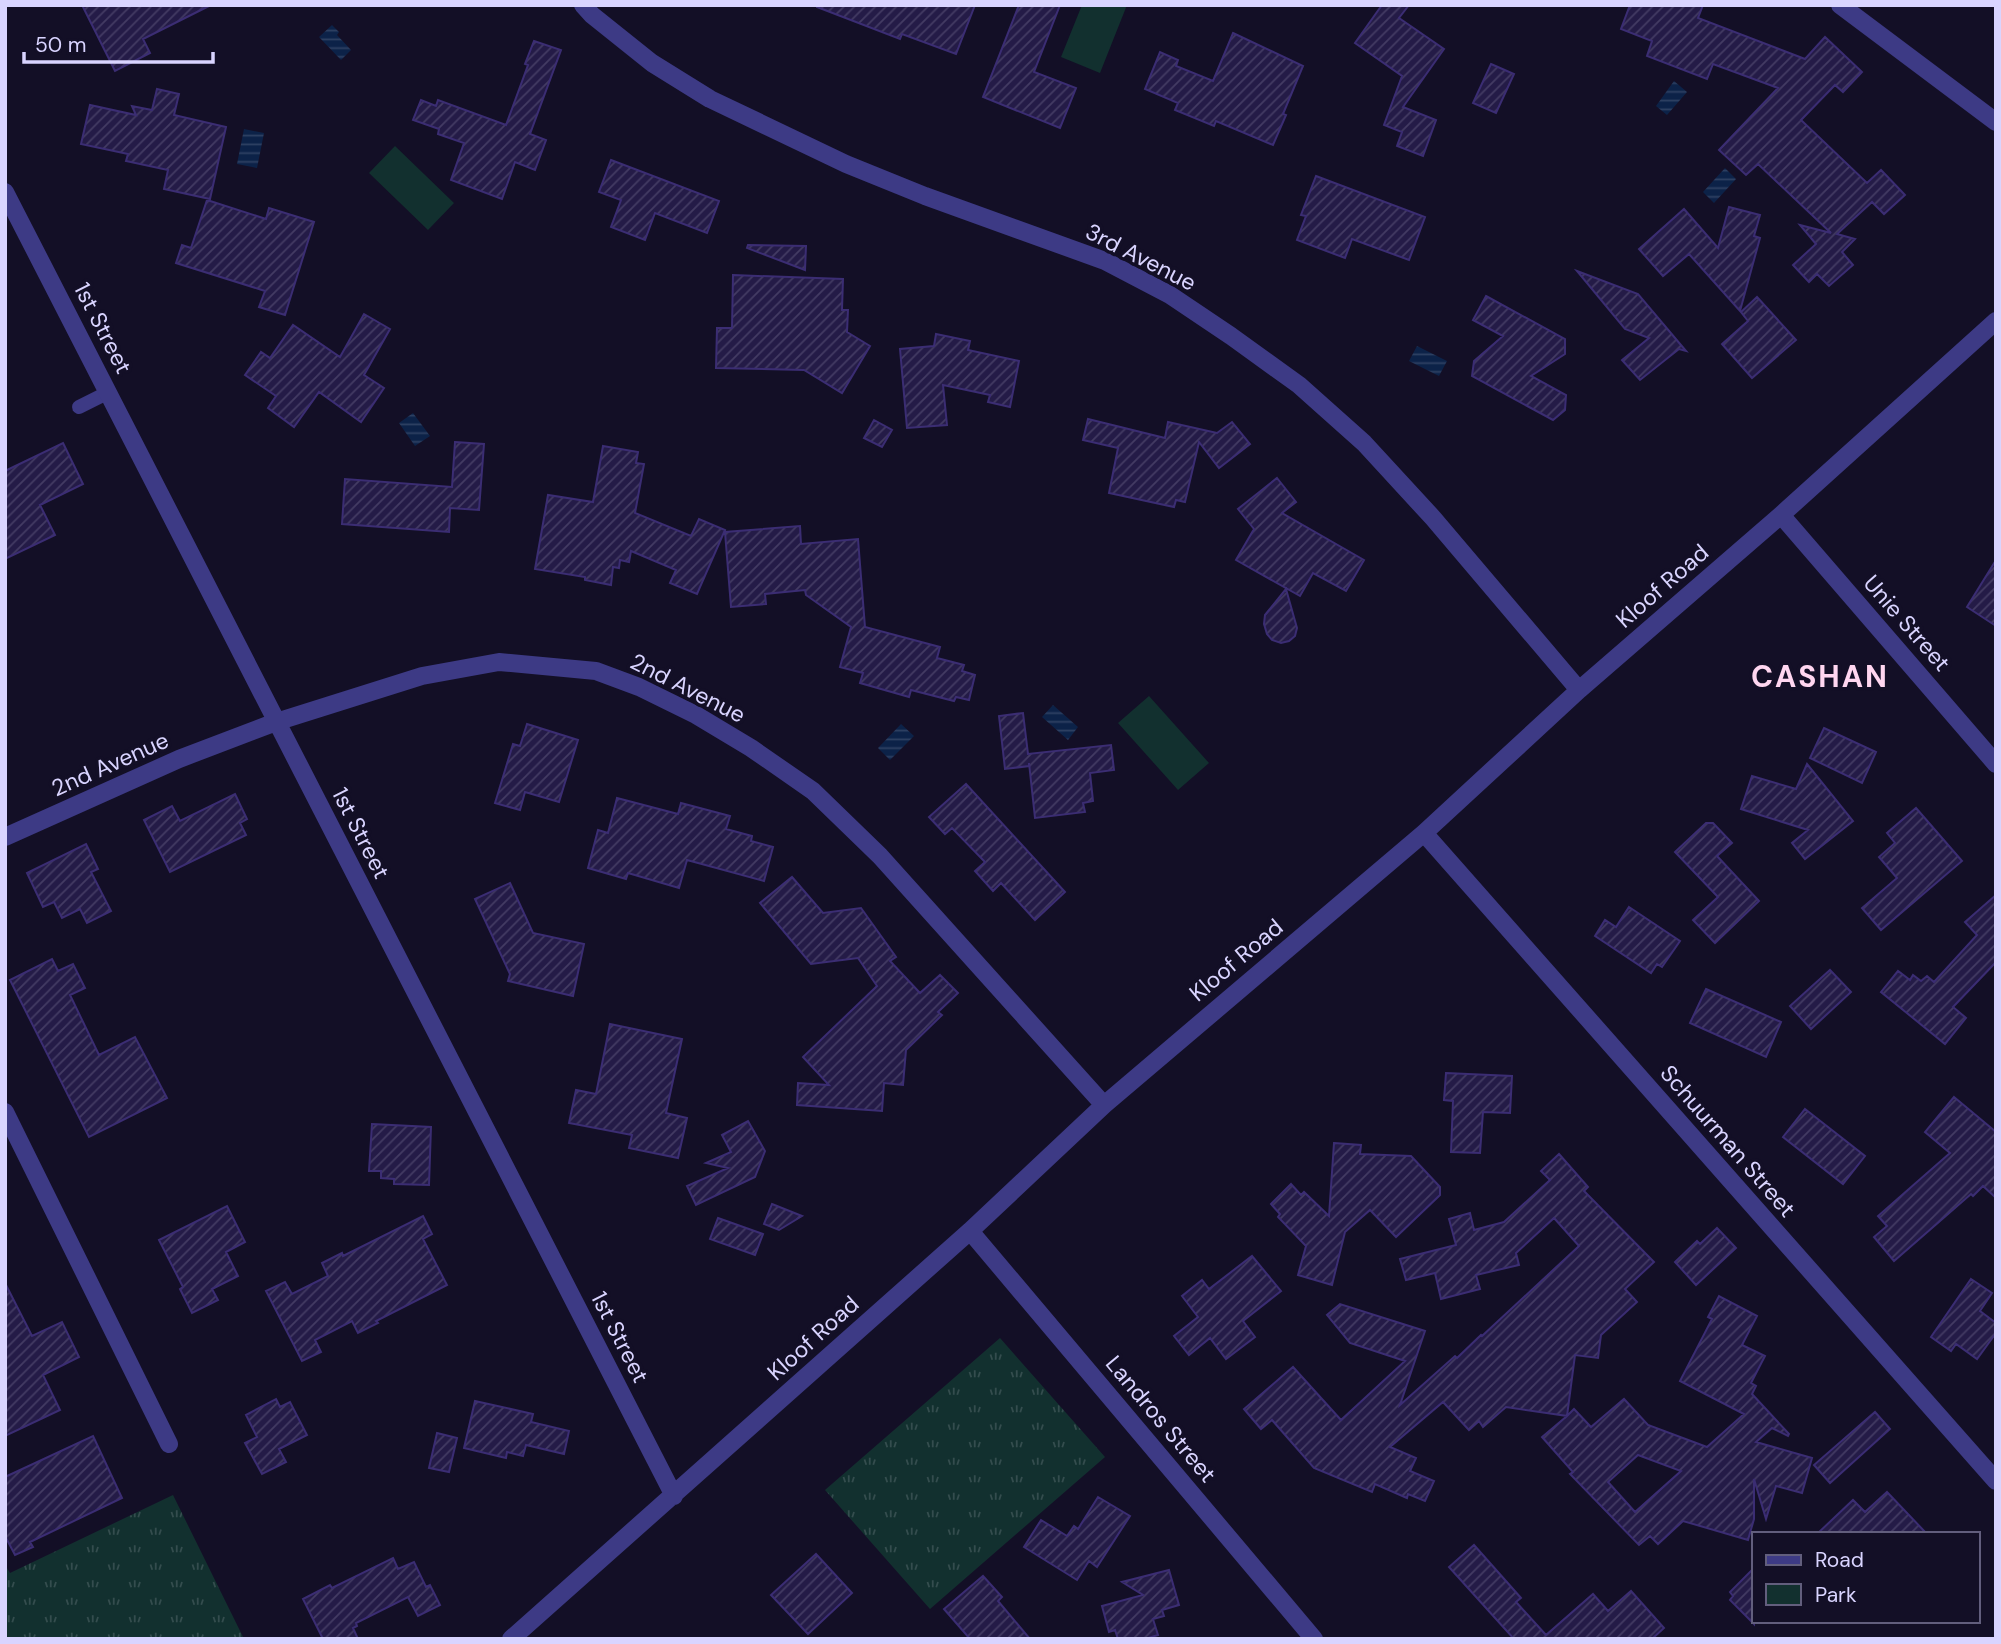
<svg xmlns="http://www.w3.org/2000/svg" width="2001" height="1644" viewBox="0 0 2001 1644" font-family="'DM Sans',sans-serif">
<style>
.grass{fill:url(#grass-tufts)}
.park{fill:#12302f}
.water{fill:url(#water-rules)}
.building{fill:url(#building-hatch);stroke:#3b2d73;stroke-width:2;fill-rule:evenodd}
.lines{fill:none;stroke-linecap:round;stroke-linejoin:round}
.service{stroke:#3d3a85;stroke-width:14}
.minor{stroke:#3d3a85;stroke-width:18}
.labels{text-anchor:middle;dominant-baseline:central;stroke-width:7;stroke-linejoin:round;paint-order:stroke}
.street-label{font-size:23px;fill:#d9d4ff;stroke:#130f26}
.district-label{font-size:30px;font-weight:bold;letter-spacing:2px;fill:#ffd6f0;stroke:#130f26}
</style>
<defs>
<pattern id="grass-tufts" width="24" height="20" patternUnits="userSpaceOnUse" patternTransform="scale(1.75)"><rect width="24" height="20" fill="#12302f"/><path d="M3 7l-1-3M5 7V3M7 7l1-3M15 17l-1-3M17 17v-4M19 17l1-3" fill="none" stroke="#344d4e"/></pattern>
<pattern id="water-rules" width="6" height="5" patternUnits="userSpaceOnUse" patternTransform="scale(1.75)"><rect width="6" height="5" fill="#0c2248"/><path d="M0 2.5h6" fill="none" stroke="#2f4163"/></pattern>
<pattern id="building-hatch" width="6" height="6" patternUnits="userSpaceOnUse" patternTransform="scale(1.75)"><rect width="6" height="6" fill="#241b47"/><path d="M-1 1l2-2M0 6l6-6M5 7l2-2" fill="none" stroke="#433b63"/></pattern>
</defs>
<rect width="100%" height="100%" fill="#130f26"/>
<path class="grass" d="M 1000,1338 L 1105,1457 L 930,1609 L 825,1490 Z
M 173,1495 L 244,1639 L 5,1639 L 5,1565 L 10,1573 Z"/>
<path class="park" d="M 1082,5 L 1127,5 L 1100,73 L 1061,57 Z
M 395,146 L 454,203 L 428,230 L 369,173 Z
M 1149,696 L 1209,763 L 1178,790 L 1118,723 Z"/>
<path class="water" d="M 332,25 L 339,32 L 337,35 L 351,50 L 341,60 L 319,37 Z
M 1674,81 L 1687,92 L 1667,115 L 1656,106 Z
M 244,129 L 264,133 L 257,168 L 237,164 Z
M 1725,168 L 1736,179 L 1714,203 L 1703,192 Z
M 1417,346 L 1447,361 L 1439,376 L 1409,361 Z
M 413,413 L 430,436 L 415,446 L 399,423 Z
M 1053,705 L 1078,727 L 1068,740 L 1042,717 Z
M 901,724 L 914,736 L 890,760 L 878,748 Z"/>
<path class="building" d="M 82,5 L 211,5 L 143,39 L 150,53 L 115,71 Z
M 817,5 L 975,5 L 956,54 L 902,34 L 900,39 L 817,7 Z
M 1019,5 L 1060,5 L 1034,72 L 1076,88 L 1060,128 L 983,97 Z
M 1382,5 L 1409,5 L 1399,18 L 1444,49 L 1403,107 L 1436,120 L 1423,156 L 1397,146 L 1402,132 L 1384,125 L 1402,76 L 1355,43 Z
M 1630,5 L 1703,5 L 1698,18 L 1805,59 L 1825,37 L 1862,72 L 1843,92 L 1835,85 L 1801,120 L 1867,183 L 1881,170 L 1905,195 L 1884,214 L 1872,202 L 1837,234 L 1855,239 L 1842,252 L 1853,265 L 1829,286 L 1817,274 L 1809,282 L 1793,265 L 1816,244 L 1800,225 L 1831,233 L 1758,164 L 1746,175 L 1719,150 L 1778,88 L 1713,64 L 1707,79 L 1647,56 L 1652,41 L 1621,29 Z
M 1233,33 L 1303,66 L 1283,114 L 1286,115 L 1273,145 L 1216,121 L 1214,126 L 1175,110 L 1178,103 L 1145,89 L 1160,52 L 1178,60 L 1176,66 L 1213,81 Z
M 534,41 L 561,50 L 530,134 L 546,140 L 535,170 L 515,162 L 502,199 L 451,180 L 464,143 L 438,134 L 439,129 L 413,120 L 421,100 L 436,106 L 438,100 L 506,125 L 528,65 L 525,64 Z
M 1491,64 L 1514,74 L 1496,113 L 1473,103 Z
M 157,89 L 179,94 L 174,115 L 226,127 L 210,199 L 164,189 L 168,170 L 126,161 L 128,154 L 81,144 L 90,105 L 136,115 L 132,106 L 152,110 Z
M 611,160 L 719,201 L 707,233 L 655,213 L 645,240 L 611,227 L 621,200 L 599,192 Z
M 1316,176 L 1425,217 L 1409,260 L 1352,239 L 1345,258 L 1297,240 L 1306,216 L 1301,215 Z
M 207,200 L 266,219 L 269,208 L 314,222 L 285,315 L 259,307 L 265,291 L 176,263 L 182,245 L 191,248 Z
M 1729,207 L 1760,215 L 1754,236 L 1760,238 L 1740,311 L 1689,254 L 1663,276 L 1639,249 L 1684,209 L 1718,248 Z
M 748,245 L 806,246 L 805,270 L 747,248 Z
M 1577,271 L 1638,294 L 1686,351 L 1679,349 L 1640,380 L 1622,360 L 1649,338 L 1625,329 Z
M 733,275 L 843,279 L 842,310 L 848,310 L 847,332 L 870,346 L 842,393 L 804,370 L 716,368 L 717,328 L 732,328 Z
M 1486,296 L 1565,339 L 1565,354 L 1531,376 L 1566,395 L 1565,410 L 1553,420 L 1472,376 L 1474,361 L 1503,336 L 1473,320 Z
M 1757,297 L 1796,340 L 1752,378 L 1722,344 L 1748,321 L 1741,312 Z
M 364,314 L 390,329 L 364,375 L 384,388 L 361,422 L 319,392 L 294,427 L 268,408 L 276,396 L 245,375 L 261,352 L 270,358 L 293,325 L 340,357 Z
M 936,334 L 970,341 L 968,350 L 1019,361 L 1010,407 L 988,402 L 990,395 L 943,385 L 947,425 L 907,428 L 900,349 L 934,346 Z
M 1088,419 L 1165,438 L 1168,422 L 1217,433 L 1232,422 L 1250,444 L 1219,468 L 1199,442 L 1185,502 L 1176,500 L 1174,507 L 1109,493 L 1118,448 L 1083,440 Z
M 874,420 L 892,430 L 882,447 L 864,438 Z
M 455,442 L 484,444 L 479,510 L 450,508 L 449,532 L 342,524 L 345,479 L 452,487 Z
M 63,443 L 83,484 L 40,505 L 55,535 L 5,559 L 5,471 Z
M 603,446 L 638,452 L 636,463 L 644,464 L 635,513 L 691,536 L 699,519 L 725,530 L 697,594 L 670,583 L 676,570 L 631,551 L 629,562 L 620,560 L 619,568 L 613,567 L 611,585 L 585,580 L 585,577 L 535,569 L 548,495 L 593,502 Z
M 1277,478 L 1296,502 L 1282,513 L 1364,560 L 1346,591 L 1313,573 L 1300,596 L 1236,560 L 1254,529 L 1238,509 Z
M 800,526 L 801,544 L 858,539 L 865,627 L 940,647 L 937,658 L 964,665 L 962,671 L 975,675 L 969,700 L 956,697 L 954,701 L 911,690 L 909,697 L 860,683 L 863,673 L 840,667 L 851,627 L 806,595 L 805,590 L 765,594 L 766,604 L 731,607 L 725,532 Z
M 1996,560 L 1996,626 L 1967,607 Z
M 1286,589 L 1297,628 L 1295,636 L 1289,641 L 1281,643 L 1272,640 L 1267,634 L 1264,624 L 1265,615 Z
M 1023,713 L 1028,754 L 1111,745 L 1114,770 L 1090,773 L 1093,801 L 1083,803 L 1085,812 L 1035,818 L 1029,763 L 1029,766 L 1005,769 L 999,716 Z
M 527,724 L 578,740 L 559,802 L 525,792 L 520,810 L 495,803 L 513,744 L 520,746 Z
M 1824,728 L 1876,752 L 1862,783 L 1810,758 Z
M 1807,764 L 1853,821 L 1805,859 L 1792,843 L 1808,830 L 1741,809 L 1752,776 L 1796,789 Z
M 966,784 L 1065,892 L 1035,920 L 1001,883 L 993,891 L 975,871 L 985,862 L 952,828 L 945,834 L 929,817 Z
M 235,794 L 247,819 L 240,823 L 246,835 L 170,872 L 144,820 L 172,806 L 180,821 Z
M 617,798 L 678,814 L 681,803 L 730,816 L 726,829 L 752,836 L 751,841 L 773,847 L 764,881 L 687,860 L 679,888 L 628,873 L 626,879 L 588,868 L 598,830 L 608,833 Z
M 1916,808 L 1962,861 L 1881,930 L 1862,908 L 1897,878 L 1879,857 L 1895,843 L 1887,833 Z
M 1706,823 L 1713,823 L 1732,843 L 1717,856 L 1759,901 L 1715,943 L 1693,920 L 1718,897 L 1675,852 Z
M 86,844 L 98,869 L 91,872 L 111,911 L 87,923 L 80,909 L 62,918 L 54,902 L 43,907 L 27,873 Z
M 792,877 L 823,913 L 861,908 L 896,957 L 890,961 L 920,993 L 940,975 L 958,993 L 938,1012 L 942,1015 L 906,1050 L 903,1085 L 884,1083 L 882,1111 L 797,1105 L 798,1083 L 829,1085 L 803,1057 L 877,986 L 858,958 L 811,964 L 760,903 Z
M 510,883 L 533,933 L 584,944 L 573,996 L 508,981 L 510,974 L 475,899 Z
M 1996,895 L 1996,962 L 1953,1007 L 1966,1018 L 1945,1044 L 1881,992 L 1898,971 L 1910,980 L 1913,975 L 1921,981 L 1927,976 L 1934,982 L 1977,935 L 1965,922 Z
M 1629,907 L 1680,941 L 1662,967 L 1657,964 L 1651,973 L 1595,936 L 1605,920 L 1616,927 Z
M 52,959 L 58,971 L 73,964 L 85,988 L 70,995 L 99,1055 L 135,1037 L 167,1098 L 89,1137 L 10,980 Z
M 1830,970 L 1851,992 L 1811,1029 L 1790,1006 Z
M 1706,989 L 1781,1022 L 1766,1057 L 1690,1023 Z
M 610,1024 L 682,1039 L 666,1113 L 687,1118 L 678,1158 L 629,1148 L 632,1135 L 569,1123 L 576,1090 L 596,1094 Z
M 1446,1073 L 1512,1076 L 1510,1113 L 1483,1112 L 1480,1153 L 1451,1152 L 1453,1101 L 1444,1100 Z
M 1954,1097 L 1996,1132 L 1996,1198 L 1983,1186 L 1973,1196 L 1971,1194 L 1894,1261 L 1874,1237 L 1887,1226 L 1878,1216 L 1950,1153 L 1925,1132 Z
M 1805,1109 L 1865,1156 L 1843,1184 L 1783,1137 Z
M 748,1121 L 765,1151 L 755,1177 L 696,1205 L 687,1186 L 728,1168 L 706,1163 L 731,1152 L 722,1135 Z
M 372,1124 L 431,1127 L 429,1185 L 394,1184 L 394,1179 L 381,1178 L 381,1171 L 369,1171 Z
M 1334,1143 L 1361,1145 L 1360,1154 L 1411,1156 L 1440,1187 L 1440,1195 L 1396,1237 L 1370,1210 L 1345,1232 L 1332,1285 L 1298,1275 L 1306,1246 L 1278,1217 L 1280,1214 L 1271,1204 L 1291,1184 L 1301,1195 L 1304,1192 L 1329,1216 Z
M 1559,1154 L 1588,1187 L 1584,1191 L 1654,1262 L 1625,1289 L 1637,1302 L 1601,1335 L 1598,1358 L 1575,1355 L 1567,1416 L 1574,1409 L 1591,1427 L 1624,1399 L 1648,1425 L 1707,1447 L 1744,1414 L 1680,1381 L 1712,1319 L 1708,1317 L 1719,1296 L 1757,1316 L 1742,1345 L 1765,1356 L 1751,1383 L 1756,1386 L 1752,1394 L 1789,1434 L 1788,1436 L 1772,1428 L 1756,1442 L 1812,1458 L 1802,1493 L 1776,1486 L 1766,1519 L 1754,1479 L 1754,1519 L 1748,1540 L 1683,1521 L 1658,1544 L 1650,1536 L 1639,1545 L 1570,1474 L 1573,1472 L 1542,1437 L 1567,1416 L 1506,1407 L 1483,1427 L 1479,1421 L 1469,1430 L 1443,1402 L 1390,1447 L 1416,1458 L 1410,1471 L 1434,1481 L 1425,1501 L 1408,1494 L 1407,1498 L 1375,1484 L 1372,1492 L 1314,1468 L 1272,1420 L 1261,1429 L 1244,1409 L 1293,1367 L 1341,1420 L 1405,1361 L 1350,1343 L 1327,1315 L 1340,1304 L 1425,1331 L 1400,1405 L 1455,1356 L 1457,1358 L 1481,1335 L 1482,1336 L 1579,1246 L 1554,1218 L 1516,1253 L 1519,1265 L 1476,1275 L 1480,1289 L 1441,1299 L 1435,1273 L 1406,1280 L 1400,1259 L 1456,1245 L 1449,1219 L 1470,1213 L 1474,1230 L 1504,1222 L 1550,1180 L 1541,1171 ZM 1638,1455 L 1681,1471 L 1635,1512 L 1608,1482 Z
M 772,1204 L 802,1216 L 779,1230 L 764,1224 Z
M 227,1206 L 245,1242 L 226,1252 L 238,1276 L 212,1289 L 218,1300 L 192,1313 L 180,1289 L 183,1287 L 159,1240 Z
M 423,1216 L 432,1234 L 423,1239 L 447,1285 L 376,1321 L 378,1323 L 358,1333 L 352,1321 L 315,1340 L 321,1352 L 302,1361 L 266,1291 L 285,1282 L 292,1294 L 328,1276 L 322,1263 L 342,1253 L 343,1256 Z
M 718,1218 L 763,1234 L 755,1255 L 710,1239 Z
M 1717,1228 L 1736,1248 L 1696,1285 L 1675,1262 L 1697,1241 L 1700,1244 Z
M 1252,1256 L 1281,1291 L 1243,1321 L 1255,1337 L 1226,1359 L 1210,1338 L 1189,1355 L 1174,1336 L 1198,1317 L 1182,1296 L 1202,1280 L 1209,1289 Z
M 1971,1279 L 1992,1293 L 1980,1311 L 1996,1323 L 1996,1333 L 1977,1359 L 1956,1344 L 1951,1351 L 1931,1337 Z
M 5,1283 L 32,1336 L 62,1322 L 79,1357 L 43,1375 L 60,1410 L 5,1436 Z
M 276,1399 L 280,1407 L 290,1402 L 307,1435 L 279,1449 L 286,1462 L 262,1474 L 245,1443 L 257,1437 L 246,1415 Z
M 475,1401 L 533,1414 L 531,1422 L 569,1431 L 564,1454 L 526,1445 L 523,1456 L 507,1452 L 506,1458 L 464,1448 Z
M 1875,1412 L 1890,1429 L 1830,1483 L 1814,1465 Z
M 437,1433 L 457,1438 L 449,1472 L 429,1468 Z
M 93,1436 L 122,1498 L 30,1542 L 33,1547 L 15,1555 L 5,1536 L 5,1477 Z
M 1887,1492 L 1927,1534 L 1817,1534 L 1853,1500 L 1865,1512 Z
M 1098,1497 L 1130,1516 L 1097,1567 L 1089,1561 L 1077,1580 L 1024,1547 L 1041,1520 L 1067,1536 L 1074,1526 L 1078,1529 Z
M 1474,1545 L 1521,1598 L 1516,1602 L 1546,1635 L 1593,1594 L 1608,1611 L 1631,1591 L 1664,1628 L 1652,1639 L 1514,1639 L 1449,1567 Z
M 816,1554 L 852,1593 L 808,1634 L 771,1595 Z
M 393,1558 L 398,1569 L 414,1562 L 426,1587 L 430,1585 L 440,1605 L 418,1616 L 408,1597 L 356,1623 L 357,1626 L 353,1628 L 358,1639 L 323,1639 L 303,1599 L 330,1585 L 332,1588 Z
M 1754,1568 L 1754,1624 L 1730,1600 L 1733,1596 L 1730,1592 Z
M 1169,1570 L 1179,1605 L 1162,1610 L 1164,1616 L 1153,1619 L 1158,1635 L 1145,1639 L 1118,1639 L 1115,1630 L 1109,1632 L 1102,1606 L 1143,1595 L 1122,1582 Z
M 983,1576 L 1002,1597 L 998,1601 L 1030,1639 L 970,1639 L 944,1609 Z"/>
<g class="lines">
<path class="service" d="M 79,407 L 109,392"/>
<path class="minor" d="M 583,5 L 592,15 L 652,63 L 710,99 L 846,164 L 925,196 L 1105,261 L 1170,295 L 1231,336 L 1299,385 L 1364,443 L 1433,518 L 1579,690
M 1840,5 L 1996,122
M 5,192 L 674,1496
M 1781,515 L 1996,764
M 1424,833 L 1996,1481
M 5,837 L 179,759 L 276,722 L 422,676 L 499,662 L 596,671 L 639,687 L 696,715 L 751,748 L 813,791 L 880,856 L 1104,1105
M 5,1112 L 169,1444
M 970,1231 L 1314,1639
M 511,1639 L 970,1231 L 1104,1105 L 1424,833 L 1579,690 L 1781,515 L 1996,321"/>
</g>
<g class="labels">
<g class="street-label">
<text transform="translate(1141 257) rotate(27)">3rd Avenue</text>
<text transform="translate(103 328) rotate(63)">1st Street</text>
<text transform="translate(1662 586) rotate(-41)">Kloof Road</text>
<text transform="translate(1907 623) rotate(49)">Unie Street</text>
<text transform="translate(688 688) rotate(27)">2nd Avenue</text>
<text transform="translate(110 764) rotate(-24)">2nd Avenue</text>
<text transform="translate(361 833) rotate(63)">1st Street</text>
<text transform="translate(1236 960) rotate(-40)">Kloof Road</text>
<text transform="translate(1728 1141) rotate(49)">Schuurman Street</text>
<text transform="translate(620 1337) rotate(63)">1st Street</text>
<text transform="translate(813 1338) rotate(-42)">Kloof Road</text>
<text transform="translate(1161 1419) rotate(50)">Landros Street</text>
</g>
<g class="district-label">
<text x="1820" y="676">CASHAN</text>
</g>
</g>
<rect width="2001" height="1644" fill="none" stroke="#d9d4ff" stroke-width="14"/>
<rect x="1752" y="1532" width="228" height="91" fill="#130f26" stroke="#625e7d" stroke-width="2"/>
<rect x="1766" y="1555" width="35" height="10" fill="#3d3a85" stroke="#625e7d" stroke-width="2"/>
<text x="1815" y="1567" font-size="21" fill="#d9d4ff">Road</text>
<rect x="1766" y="1584" width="35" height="21" fill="#12302f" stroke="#625e7d" stroke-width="2"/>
<text x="1815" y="1602" font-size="21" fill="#d9d4ff">Park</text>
<path d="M24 52v10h189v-10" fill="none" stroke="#d9d4ff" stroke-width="3.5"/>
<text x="35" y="52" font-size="21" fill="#d9d4ff" stroke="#130f26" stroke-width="5" paint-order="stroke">50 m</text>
</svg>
